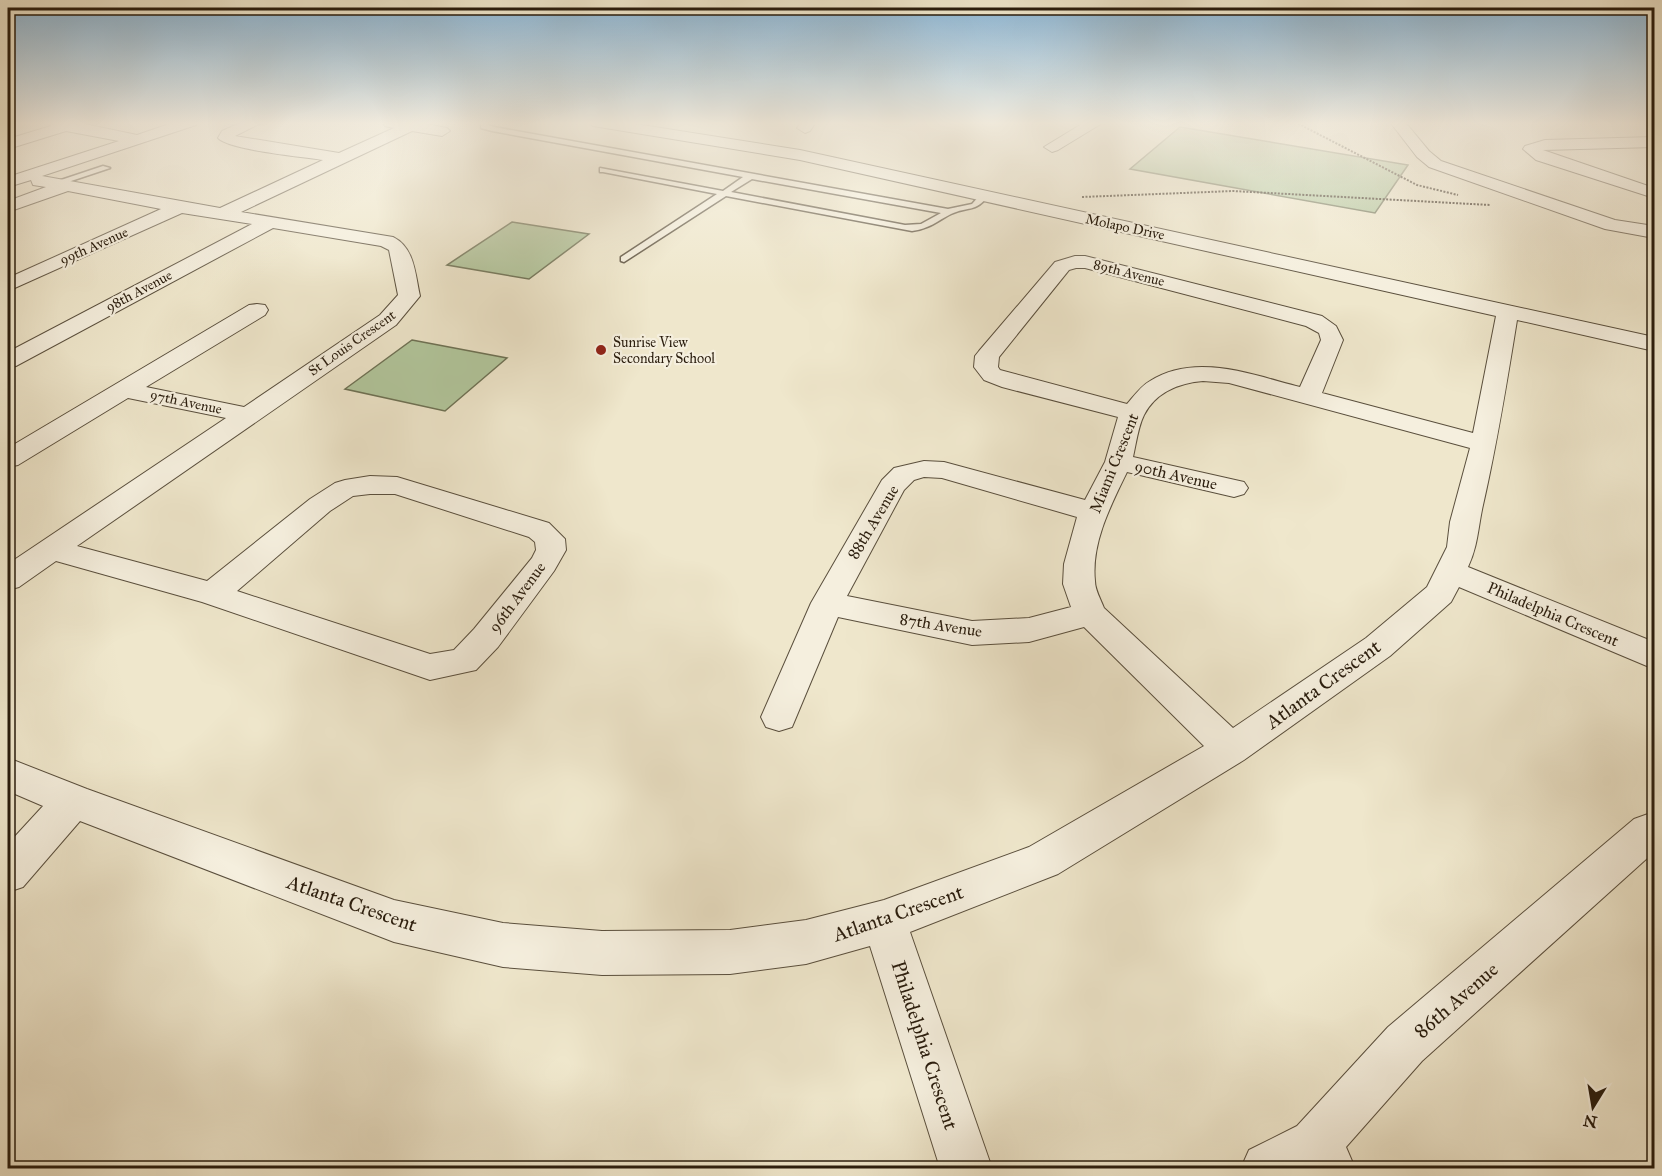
<svg xmlns="http://www.w3.org/2000/svg" width="1662" height="1176" viewBox="0 0 1662 1176" font-family="'IM FELL Great Primer',serif">
<style>
.green{fill:#b2c79d;stroke:#6e7255;stroke-width:1.5}
.lines{fill:none;stroke-linecap:round;stroke-linejoin:round}
.service-casing{stroke:#5a4f3d;stroke-width:3}
.minor-casing{stroke:#5a4f3d;stroke-width:2}
.path{stroke:#291c0d;stroke-width:2;stroke-dasharray:2 1.5;stroke-linecap:butt}
.service{fill:#f5efde;fill-rule:evenodd}
.minor{fill:#f5efde;fill-rule:evenodd}
.poi-dot{fill:#8f2418;stroke:#f5efde;stroke-width:2}
.labels{text-anchor:middle;dominant-baseline:central;stroke-width:4.5;stroke-linejoin:round;paint-order:stroke}
.far-street-label{font-size:14px;fill:#291c0d;stroke:#f5efde}
.far-poi-label{font-size:14px;fill:#291c0d;stroke:#f5efde;text-anchor:start}
.street-label{font-size:16px;fill:#291c0d;stroke:#f5efde}
.near-street-label{font-size:20px;fill:#291c0d;stroke:#f5efde}
</style>
<rect width="100%" height="100%" fill="#efe7cc"/>
<filter id="stains"><feTurbulence type="fractalNoise" baseFrequency=".00333" numOctaves="4"/><feColorMatrix values="0 0 0 0 .2 0 0 0 0 .09 0 0 0 0 .02 0 0 0 .5 -.17"/></filter>
<radialGradient id="worn" r=".72"><stop offset=".6" stop-color="#630" stop-opacity="0"/><stop offset="1" stop-color="#630" stop-opacity=".3"/></radialGradient>
<path class="green" d="M 1180,127 L 1408,165 L 1375,213 L 1130,169 Z
M 512,222 L 589,234 L 529,279 L 447,265 Z
M 412,340 L 507,358 L 445,411 L 345,389 Z"/>
<g class="lines">
<defs>
<path id="service" d="M 482,122 L 489,122 L 488,125 L 494,127 L 948,209 L 972,204 L 981,194 L 988,196 C 975,213 968,206 951,214 C 937,221 929,229 912,231 L 726,196 L 624,262 L 621,261 L 621,257 L 717,194 L 603,172 L 600,172 L 600,168 L 723,191 L 743,177 L 492,131 L 481,128 ZM 752,179 L 941,213 L 921,224 L 905,225 L 731,192 Z
M 103,166 L 110,168 L 56,186 L 49,184 Z"/>
<path id="minor" d="M 52,122 L 75,122 L 137,135 L 175,122 L 198,122 L 196,125 L 42,176 L 220,208 L 323,160 C 304,157 229,150 218,138 L 222,131 L 242,122 L 263,122 L 235,136 L 339,153 L 394,128 L 385,126 L 383,122 L 415,122 L 447,128 L 450,131 L 442,136 L 412,131 L 241,212 L 393,237 C 415,248 415,274 420,296 L 396,325 L 77,546 L 207,581 L 310,499 L 335,483 L 345,480 L 370,476 L 397,477 L 549,523 L 565,539 L 566,550 L 554,571 L 498,647 L 476,670 L 430,680 L 202,602 L 56,561 L 19,587 L 8,590 L 8,564 L 226,418 L 128,398 L 18,465 L 8,467 L 8,448 L 249,305 L 257,304 L 265,305 L 268,310 L 265,315 L 146,387 L 244,407 L 380,315 L 398,295 L 389,250 L 381,246 L 273,228 L 16,366 L 8,368 L 8,352 L 252,224 L 182,213 L 8,291 L 8,278 L 161,209 L 68,191 L 8,212 L 8,201 L 46,187 L 33,185 L 31,180 L 8,187 L 8,177 L 119,141 L 66,131 L 8,149 L 8,139 L 51,126 ZM 370,494 L 395,494 L 529,537 L 535,542 L 536,550 L 532,558 L 474,629 L 454,650 L 430,654 L 237,591 L 330,511 L 353,496 Z
M 586,122 L 623,122 L 800,150 L 1654,337 L 1654,351 L 1517,320 C 1507,382 1497,444 1483,505 C 1478,527 1478,546 1468,567 L 1654,642 L 1654,669 L 1459,587 L 1451,602 L 1390,656 L 1244,760 L 1058,874 L 910,932 L 992,1168 L 940,1168 L 870,946 L 806,964 L 730,974 L 602,975 L 503,967 L 394,942 L 80,821 L 23,887 L 8,892 L 8,844 L 43,806 L 8,791 L 8,758 L 87,789 L 394,900 L 503,923 L 602,931 L 730,930 L 806,920 L 884,900 L 1029,847 L 1204,746 L 1084,627 L 1029,642 L 972,645 L 838,617 L 792,727 L 779,731 L 766,727 L 761,717 L 811,603 L 882,480 L 894,468 L 924,461 L 944,462 L 1085,500 L 1105,462 L 1118,417 L 1002,387 L 984,380 L 974,367 L 975,356 L 979,351 L 1055,262 L 1075,256 L 1085,256 L 1322,316 L 1336,326 L 1343,340 L 1322,393 L 1473,433 L 1496,316 L 800,160 L 593,126 ZM 1076,268 L 1085,268 L 1306,326 L 1319,333 L 1321,340 L 1300,387 C 1252,375 1196,352 1150,381 C 1141,386 1134,396 1127,404 L 1000,370 L 998,367 L 999,357 L 1069,270 ZM 1203,381 L 1229,383 L 1470,448 L 1450,522 L 1447,547 L 1427,587 L 1366,638 L 1233,728 L 1104,608 C 1101,600 1095,590 1095,581 C 1091,543 1111,505 1127,472 L 1234,497 L 1244,494 L 1248,488 L 1244,482 L 1133,457 C 1136,444 1138,427 1144,415 C 1156,392 1179,383 1203,381 ZM 924,477 L 942,478 L 1077,517 L 1064,564 L 1063,584 L 1071,607 L 1029,618 L 972,621 L 847,596 L 904,490 L 914,480 Z
M 801,122 L 816,122 L 810,131 L 805,133 L 797,128 Z
M 1085,122 L 1104,122 L 1058,150 L 1052,152 L 1044,147 Z
M 1390,122 L 1405,122 L 1429,151 L 1441,161 L 1615,220 L 1654,226 L 1654,238 L 1605,229 L 1429,167 L 1417,157 Z
M 1654,137 L 1654,147 L 1543,150 L 1654,188 L 1654,198 L 1536,160 L 1523,149 L 1525,146 L 1545,140 Z
M 1648,814 L 1654,817 L 1654,852 L 1422,1061 L 1346,1147 L 1355,1168 L 1241,1168 L 1249,1150 L 1297,1126 L 1388,1027 L 1634,819 Z"/>
</defs>
<use href="#service" class="service-casing"/>
<use href="#minor" class="minor-casing"/>
<path class="path" d="M 1295,122 L 1417,185 L 1458,195
M 1082,197 L 1233,191 L 1490,205"/>
<use href="#service" class="service"/>
<use href="#minor" class="minor"/>
</g>
<linearGradient id="sky" x2="0" y2="1"><stop stop-color="#8bb8d9"/><stop offset="0.43" stop-color="#f8f4e8"/><stop offset="1" stop-color="#f8f4e8" stop-opacity="0"/></linearGradient>
<rect width="1662" height="287" fill="url(#sky)"/>
<circle class="poi-dot" cx="601" cy="350" r="6"/>
<g class="labels">
<g class="far-street-label">
<text transform="translate(1125 227) rotate(12)">Molapo Drive</text>
<text transform="translate(94 246) rotate(-24)">99th Avenue</text>
<text transform="translate(1129 273) rotate(14)">89th Avenue</text>
<text transform="translate(139 291) rotate(-28)">98th Avenue</text>
<text transform="translate(352 343) rotate(-35)">St Louis Crescent</text>
<text transform="translate(186 402) rotate(12)">97th Avenue</text>
</g>
<g class="far-poi-label">
<text x="613" y="342">Sunrise View<tspan x="613" dy="16">Secondary School</tspan></text>
</g>
<g class="street-label">
<text transform="translate(1114 463) rotate(-68)">Miami Crescent</text>
<text transform="translate(1176 475) rotate(13)">90th Avenue</text>
<text transform="translate(873 522) rotate(-59)">88th Avenue</text>
<text transform="translate(517 597) rotate(-53)">96th Avenue</text>
<text transform="translate(1553 614) rotate(23)">Philadelphia Crescent</text>
<text transform="translate(941 625) rotate(9)">87th Avenue</text>
</g>
<g class="near-street-label">
<text transform="translate(1323 684) rotate(-36)">Atlanta Crescent</text>
<text transform="translate(352 903) rotate(19)">Atlanta Crescent</text>
<text transform="translate(898 913) rotate(-19)">Atlanta Crescent</text>
<text transform="translate(1456 1000) rotate(-41)">86th Avenue</text>
<text transform="translate(925 1045) rotate(72)">Philadelphia Crescent</text>
</g>
</g>
<rect width="1662" height="1176" fill="none" stroke="#efe7cc" stroke-width="30"/>
<rect x="9" y="9" width="1644" height="1158" fill="none" stroke="#291c0d" stroke-width="3"/>
<rect x="15" y="15" width="1632" height="1146" fill="none" stroke="#291c0d" stroke-width="1.5"/>
<g transform="translate(1593 1107) rotate(191)" stroke="#f5efde" stroke-width="4.5" paint-order="stroke">
<path d="M0-4.5L10 22L0 15L-10 22Z" fill="#291c0d"/>
<text y="-9" font-size="16" font-weight="bold" text-anchor="middle" fill="#291c0d">N</text>
</g>
<rect width="100%" height="100%" filter="url(#stains)"/>
<rect width="100%" height="100%" fill="url(#worn)"/>
</svg>
